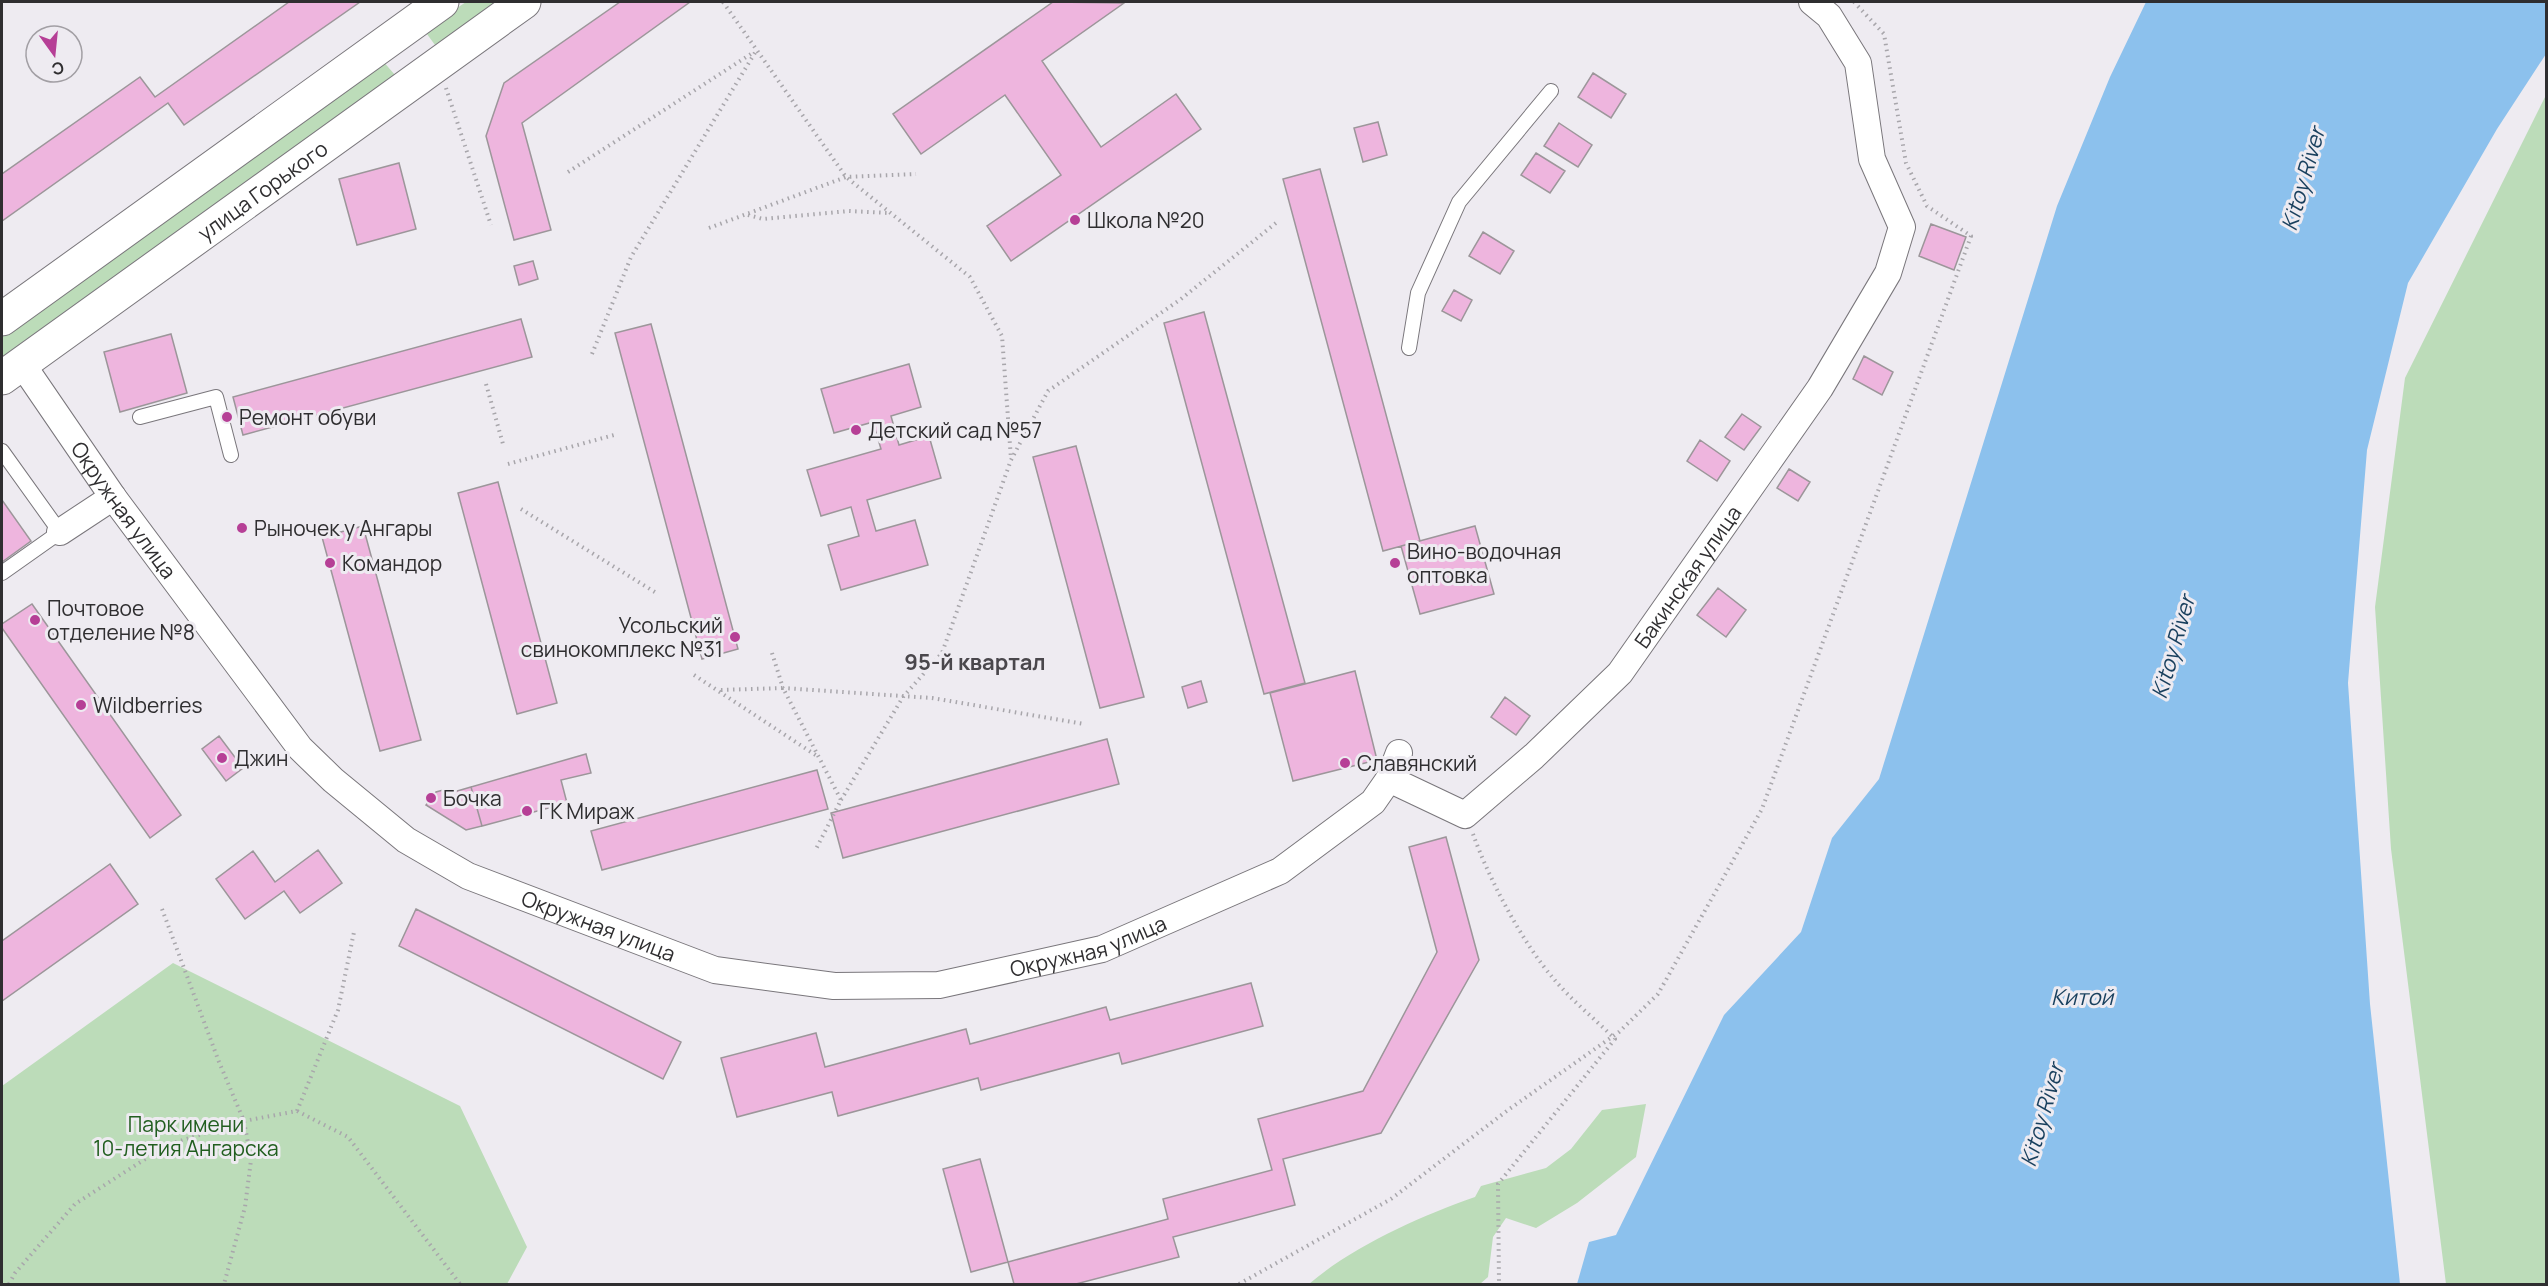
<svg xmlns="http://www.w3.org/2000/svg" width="2548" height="1286" viewBox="0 0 2548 1286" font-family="Manrope,sans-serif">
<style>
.green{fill:#bcdcb9}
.water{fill:#8cc1ed}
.building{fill:#eeb5de;stroke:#9c969a;stroke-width:1.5}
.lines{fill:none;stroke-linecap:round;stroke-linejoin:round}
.lane-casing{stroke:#79767b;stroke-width:16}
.street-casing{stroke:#79767b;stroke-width:28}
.secondary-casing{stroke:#79767b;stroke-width:35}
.path{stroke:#a8a6ab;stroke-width:4;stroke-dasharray:1.5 4.5;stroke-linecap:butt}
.lane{stroke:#fff;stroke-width:14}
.street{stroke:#fff;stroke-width:26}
.secondary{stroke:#fff;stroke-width:33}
.poi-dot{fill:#b63f96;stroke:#eeebf1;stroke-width:2}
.labels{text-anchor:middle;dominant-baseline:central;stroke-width:6;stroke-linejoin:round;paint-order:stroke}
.street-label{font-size:21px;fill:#2f2e30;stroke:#eeebf1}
.poi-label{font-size:21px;fill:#2f2e30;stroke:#eeebf1;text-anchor:start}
.park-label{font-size:21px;fill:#215e1f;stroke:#eeebf1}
.water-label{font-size:22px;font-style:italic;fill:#183f5d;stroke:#eeebf1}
.neighbourhood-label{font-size:22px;font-weight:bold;fill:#4a474c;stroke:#eeebf1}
</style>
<rect width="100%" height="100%" fill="#eeebf1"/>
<path class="green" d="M 466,2 L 500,2 L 435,45 L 424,30 Z
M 382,60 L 395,75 L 2,357 L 2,333 Z
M 2546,95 L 2546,1284 L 2446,1284 L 2391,849 L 2375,607 L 2405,378 Z
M 173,963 L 460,1106 L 527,1247 L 507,1284 L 2,1284 L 2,1086 Z
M 1646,1104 L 1636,1157 L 1577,1203 L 1536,1228 L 1506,1218 L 1493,1237 L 1488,1277 L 1480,1284 L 1309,1284 C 1352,1247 1420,1216 1475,1197 L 1481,1186 L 1546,1168 L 1571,1149 L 1602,1110 Z"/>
<path class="water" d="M 2146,2 L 2546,2 L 2546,54 L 2497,129 L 2408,283 L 2367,450 L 2348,683 L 2370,1004 L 2400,1284 L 1577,1284 L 1589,1242 L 1616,1235 L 1724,1015 L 1801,932 L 1832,838 L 1879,779 L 2057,206 L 2110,77 Z"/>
<path class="building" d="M 289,2 L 360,2 L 184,125 L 168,103 L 2,221 L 2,174 L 140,77 L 155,97 Z
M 620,2 L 690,2 L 522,123 L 551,230 L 514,240 L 486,136 L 504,83 Z
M 1053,2 L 1124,3 L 1042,61 L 1101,147 L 1176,94 L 1201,129 L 1011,261 L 987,226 L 1061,175 L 1005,95 L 921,154 L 893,114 Z
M 1593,73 L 1626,94 L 1611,118 L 1578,97 Z
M 1378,122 L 1387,155 L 1363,162 L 1354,128 Z
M 1559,123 L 1592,145 L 1578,167 L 1544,146 Z
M 1536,153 L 1565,171 L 1550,193 L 1521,175 Z
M 399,163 L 416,229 L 357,245 L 339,179 Z
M 1320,169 L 1420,541 L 1383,551 L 1283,179 Z
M 1931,224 L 1966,237 L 1954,270 L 1919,256 Z
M 1483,232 L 1514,251 L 1500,274 L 1469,256 Z
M 533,261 L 538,279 L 519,285 L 514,266 Z
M 1454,290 L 1472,300 L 1461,321 L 1442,311 Z
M 1204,312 L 1305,683 L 1264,694 L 1164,323 Z
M 521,319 L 532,357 L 243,435 L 233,397 Z
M 651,324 L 738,649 L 702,659 L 615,333 Z
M 171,334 L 187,393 L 120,412 L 104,352 Z
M 1864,356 L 1893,372 L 1882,395 L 1853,379 Z
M 909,364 L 921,407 L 891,416 L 899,445 L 929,436 L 941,478 L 867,500 L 876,531 L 915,520 L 928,565 L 841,590 L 828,545 L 859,536 L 851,507 L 821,516 L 807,470 L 881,449 L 873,422 L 834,433 L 821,389 Z
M 1742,414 L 1761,427 L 1744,450 L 1725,437 Z
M 1700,440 L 1730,461 L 1717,481 L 1687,461 Z
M 1076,446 L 1144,697 L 1100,708 L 1033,457 Z
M 1789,469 L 1810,482 L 1798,501 L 1777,488 Z
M 498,482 L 557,703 L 517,714 L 458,493 Z
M 2,500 L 31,541 L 2,562 Z
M 363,526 L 421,740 L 380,751 L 322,537 Z
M 1475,526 L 1494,594 L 1420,614 L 1401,546 Z
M 1718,588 L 1746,610 L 1726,637 L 1697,615 Z
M 32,604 L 181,815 L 150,838 L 2,628 L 2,624 Z
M 1355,671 L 1377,760 L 1293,781 L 1270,693 Z
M 1201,681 L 1207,702 L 1188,708 L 1182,687 Z
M 1505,697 L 1530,716 L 1516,735 L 1491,717 Z
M 219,736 L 243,768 L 226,781 L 202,749 Z
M 1107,739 L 1119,784 L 843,858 L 831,813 Z
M 586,754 L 591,773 L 561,780 L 567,803 L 482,826 L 471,787 Z
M 817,770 L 828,809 L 602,870 L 591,831 Z
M 471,787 L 482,826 L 466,830 L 426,805 L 436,792 L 443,790 L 447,794 Z
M 1446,837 L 1479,960 L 1381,1133 L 1283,1159 L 1295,1205 L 1173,1237 L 1179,1257 L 1076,1284 L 1014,1284 L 1008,1262 L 971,1272 L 943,1169 L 980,1159 L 1008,1262 L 1168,1219 L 1163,1199 L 1272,1170 L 1258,1119 L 1363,1091 L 1437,952 L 1409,847 Z
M 318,850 L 342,883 L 300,913 L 284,891 L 245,919 L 216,879 L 253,851 L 275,882 Z
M 110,864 L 138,904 L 2,1001 L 2,941 Z
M 416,909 L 681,1042 L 663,1079 L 399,946 Z
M 1251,983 L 1263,1026 L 1122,1064 L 1119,1053 L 981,1090 L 978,1078 L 838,1116 L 832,1092 L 737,1117 L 721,1058 L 816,1033 L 825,1067 L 966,1029 L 970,1044 L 1106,1007 L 1110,1020 Z"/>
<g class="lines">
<defs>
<path id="lane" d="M 1409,348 L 1418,293 L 1459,202 L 1551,91
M 140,417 L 216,397 L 231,455
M 2,451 L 60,532 L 2,573"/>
<g id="street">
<path id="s1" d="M 22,364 L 113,497 L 300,748 L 333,780 L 406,840 L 468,876 L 715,970 L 834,986 L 939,985 L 1102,949 L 1280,871 L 1373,802 L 1389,779 L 1399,753"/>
<path d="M 60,532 L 113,497"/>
<path id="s2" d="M 1389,779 L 1465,815 L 1534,756 L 1620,673 L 1820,388 L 1888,273 L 1902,227 L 1872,159 L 1858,63 L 1829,16 L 1812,2"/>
</g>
<g id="secondary">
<path d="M 2,319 L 442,2"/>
<path id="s3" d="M 2,378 L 524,2"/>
</g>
</defs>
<use href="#lane" class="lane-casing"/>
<use href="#street" class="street-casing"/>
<use href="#secondary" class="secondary-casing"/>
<path class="path" d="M 723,2 L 846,177 L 970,277 L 1002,336 L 1011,459
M 446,88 L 491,225
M 568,172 L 754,52
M 748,215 L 763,219 L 849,211 L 889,213
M 709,228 L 846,177 L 916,174
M 592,354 L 631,257 L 756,51
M 486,384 L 503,444
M 508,464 L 614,435
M 521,509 L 658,594
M 772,653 L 783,688 L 932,698 L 1084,724
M 694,675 L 817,756
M 721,690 L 783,688 L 841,800 L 815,851
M 841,800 L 903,697 L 942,653 L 1011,460 L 1048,391 L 1181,299 L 1276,223
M 1473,834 C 1489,879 1522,942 1553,978 C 1571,1000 1595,1019 1615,1039 L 1498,1184 L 1499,1284
M 162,909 L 219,1062 L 244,1121 L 251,1160 L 245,1207 L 224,1284
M 297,1111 L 338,1010 L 354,932
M 9,1284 L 15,1273 L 75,1204 L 167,1145 L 244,1121 L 297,1111 L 348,1137 L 460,1284
M 1239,1284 L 1391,1199 L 1508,1110 L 1619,1032 L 1658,994 L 1762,809 L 1971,236 L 1927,206 L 1906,163 L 1884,34 L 1854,2"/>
<use href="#lane" class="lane"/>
<use href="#street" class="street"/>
<use href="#secondary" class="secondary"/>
</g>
<g class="poi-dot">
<circle cx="1075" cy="220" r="6"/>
<circle cx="227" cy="417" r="6"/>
<circle cx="856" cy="430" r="6"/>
<circle cx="242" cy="528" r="6"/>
<circle cx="330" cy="563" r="6"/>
<circle cx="1395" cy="563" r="6"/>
<circle cx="35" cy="620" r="6"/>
<circle cx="735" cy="637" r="6"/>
<circle cx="81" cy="705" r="6"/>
<circle cx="222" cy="758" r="6"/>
<circle cx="1345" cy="763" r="6"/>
<circle cx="431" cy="798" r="6"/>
<circle cx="527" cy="811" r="6"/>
</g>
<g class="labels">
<g class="street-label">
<text stroke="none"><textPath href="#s3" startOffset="321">улица Горького</textPath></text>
<text stroke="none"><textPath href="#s1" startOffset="178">Окружная улица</textPath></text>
<text stroke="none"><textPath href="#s2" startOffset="412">Бакинская улица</textPath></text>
<text stroke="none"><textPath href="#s1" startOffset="826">Окружная улица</textPath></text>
<text stroke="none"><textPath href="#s1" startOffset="1330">Окружная улица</textPath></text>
</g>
<g class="poi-label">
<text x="1087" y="220">Школа №20</text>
<text x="239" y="417">Ремонт обуви</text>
<text x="868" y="430">Детский сад №57</text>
<text x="254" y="528">Рыночек у Ангары</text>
<text x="1407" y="551">Вино-водочная<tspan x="1407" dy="24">оптовка</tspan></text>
<text x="342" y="563">Командор</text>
<text x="47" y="608">Почтовое<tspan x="47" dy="24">отделение №8</tspan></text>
<text x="723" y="625" text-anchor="end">Усольский<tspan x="723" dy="24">свинокомплекс №31</tspan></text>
<text x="93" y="705">Wildberries</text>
<text x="234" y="758">Джин</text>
<text x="1357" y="763">Славянский</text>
<text x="443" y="798">Бочка</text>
<text x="539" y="811">ГК Мираж</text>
</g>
<g class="park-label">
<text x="186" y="1124">Парк имени<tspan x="186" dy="24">10-летия Ангарска</tspan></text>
</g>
<g class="water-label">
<text transform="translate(2303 179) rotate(-74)">Kitoy River</text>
<text transform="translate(2173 647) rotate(-74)">Kitoy River</text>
<text x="2082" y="997">Китой</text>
<text transform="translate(2042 1115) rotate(-74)">Kitoy River</text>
</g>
<g class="neighbourhood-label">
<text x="975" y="662">95-й квартал</text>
</g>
</g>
<rect width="2548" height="1286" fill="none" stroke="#2f2e30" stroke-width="6"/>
<g transform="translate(54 54) rotate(165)"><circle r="28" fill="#eeebf1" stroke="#a29fa4" stroke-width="1.5"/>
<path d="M0-4.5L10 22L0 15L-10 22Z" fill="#b63f96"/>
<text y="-9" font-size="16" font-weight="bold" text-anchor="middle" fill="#2f2e30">С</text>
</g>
</svg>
